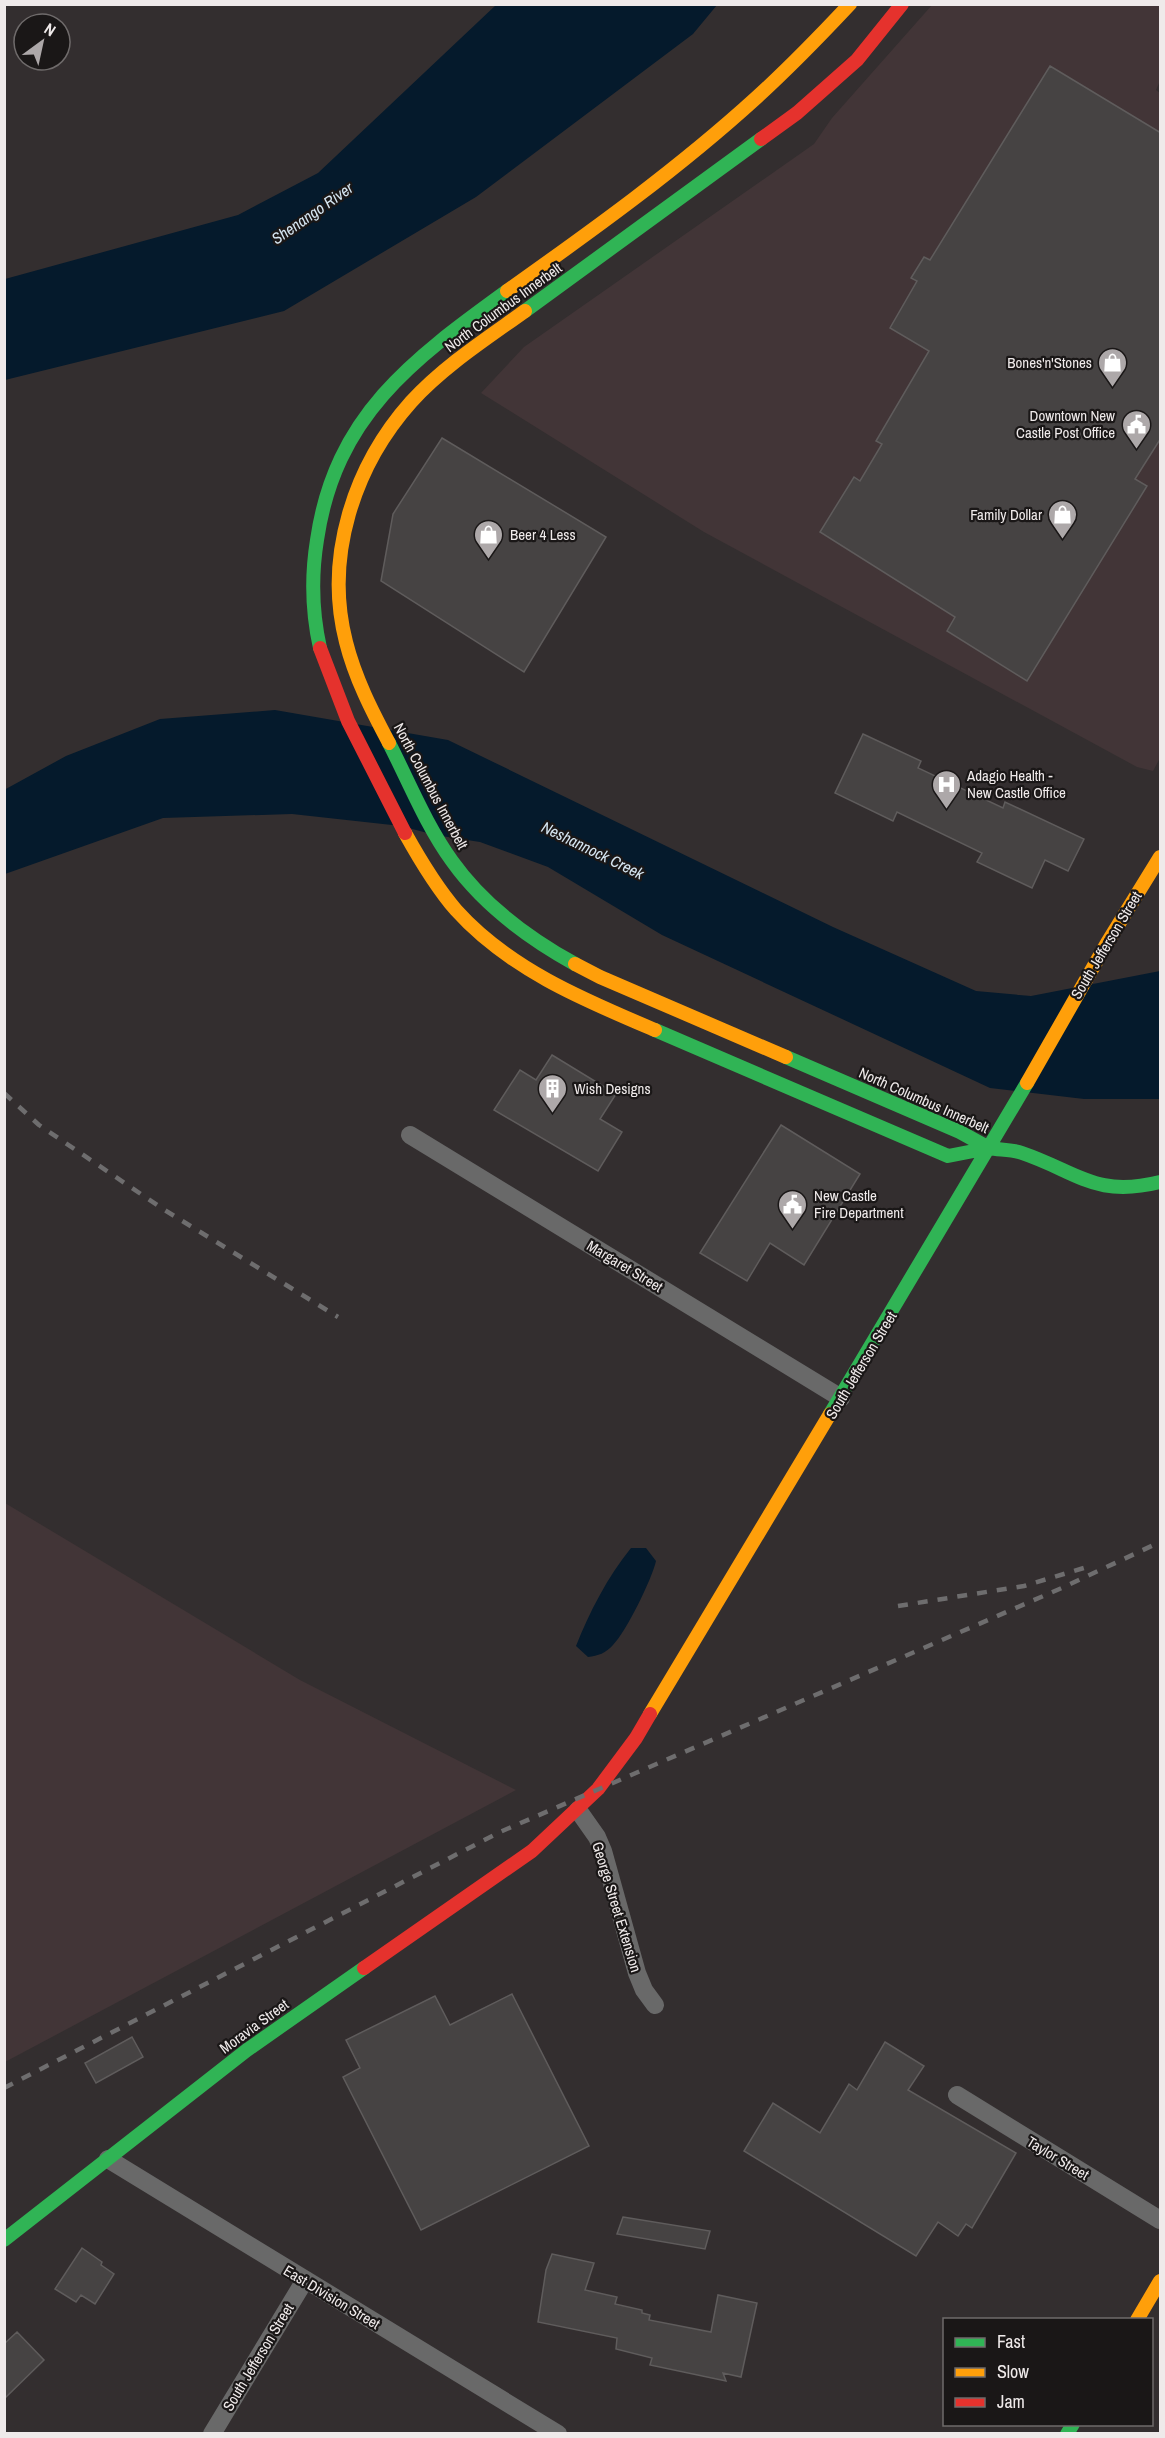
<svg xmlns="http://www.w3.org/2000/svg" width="1165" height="2438" viewBox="0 0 1165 2438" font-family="'Archivo Narrow',sans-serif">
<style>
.built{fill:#423537}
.water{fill:#051a2c}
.building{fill:#464343;stroke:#5f5c5c;stroke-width:1.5}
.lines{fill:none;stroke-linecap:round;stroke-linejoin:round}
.street{stroke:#696969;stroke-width:18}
.fast{stroke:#30b455;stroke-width:14}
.slow{stroke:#ff9f0a;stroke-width:14}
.jam{stroke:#e5322d;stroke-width:14}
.rail{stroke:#6e6d6e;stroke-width:4.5;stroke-dasharray:10 10;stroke-linecap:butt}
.labels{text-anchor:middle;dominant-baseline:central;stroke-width:4.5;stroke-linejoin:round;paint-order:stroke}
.street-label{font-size:15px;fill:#efeaea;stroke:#1a1717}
.poi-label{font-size:15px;fill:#efeaea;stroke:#1a1717;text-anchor:start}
.water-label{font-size:16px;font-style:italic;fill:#d6e6f2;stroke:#1a1717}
</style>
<rect width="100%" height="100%" fill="#332e2f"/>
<path class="built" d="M 932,5 L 1160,5 L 1160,81 L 1156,90 L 1160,93 L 1160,758 L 1153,771 L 1137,767 L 704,532 L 481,393 L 524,347 L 814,144 L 832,118 Z
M 5,1503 L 300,1680 L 516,1790 L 5,2062 Z"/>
<path class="water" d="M 496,5 L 717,5 L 693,34 L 476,197 L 284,311 L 5,380 L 5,279 L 238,215 L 318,173 Z
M 275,710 L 448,740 L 833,927 L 976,991 L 1031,996 L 1160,971 L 1160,1099 L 1084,1099 L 990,1088 L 662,935 L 548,867 L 480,842 L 435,835 L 401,826 L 292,814 L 163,818 L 5,874 L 4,790 L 66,756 L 160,719 Z
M 631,1548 L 646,1548 L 656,1561 C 652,1579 626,1632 613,1645 C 606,1653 598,1656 588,1657 L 576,1646 C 589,1613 608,1576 631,1548 Z"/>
<path class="building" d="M 1050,66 L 1161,133 L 1161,438 L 1135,479 L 1147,486 L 1027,681 L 947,631 L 955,617 L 820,532 L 854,477 L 860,481 L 882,444 L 876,441 L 929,351 L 890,328 L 917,281 L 911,278 L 924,257 L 930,260 Z
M 442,438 L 606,537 L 524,672 L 381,581 L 393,514 Z
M 863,734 L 921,761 L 918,768 L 1003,808 L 1005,802 L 1084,839 L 1068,871 L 1045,860 L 1032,888 L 977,862 L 982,853 L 897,812 L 893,821 L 835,793 Z
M 552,1055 L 616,1094 L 600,1119 L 622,1132 L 598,1171 L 494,1110 L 520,1070 L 536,1080 Z
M 781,1125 L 860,1174 L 804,1265 L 770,1243 L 747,1281 L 700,1253 Z
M 512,1994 L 589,2146 L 421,2230 L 343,2077 L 360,2068 L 346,2040 L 435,1996 L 450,2025 Z
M 132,2037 L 143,2057 L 96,2083 L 85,2063 Z
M 885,2042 L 924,2066 L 908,2090 L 1016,2153 L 972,2228 L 966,2224 L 958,2236 L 938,2222 L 916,2256 L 744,2151 L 773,2103 L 820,2133 L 849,2084 L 857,2090 Z
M 623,2217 L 710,2231 L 705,2249 L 617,2234 Z
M 82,2248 L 102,2262 L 101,2265 L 114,2274 L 95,2304 L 81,2295 L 76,2302 L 55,2289 Z
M 552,2254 L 594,2263 L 585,2290 L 617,2297 L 615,2304 L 642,2310 L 642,2313 L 650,2315 L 649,2320 L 711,2332 L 718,2295 L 757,2303 L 741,2377 L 723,2373 L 726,2381 L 650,2365 L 652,2358 L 616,2349 L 617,2338 L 538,2322 L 546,2270 Z
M 17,2332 L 44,2360 L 4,2399 L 4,2344 Z"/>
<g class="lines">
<path class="street" d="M 410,1135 L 841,1398
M 578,1810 L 597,1837 L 603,1851 L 637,1973 L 644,1990 L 655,2005
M 957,2095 L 1160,2220
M 108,2159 L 558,2434
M 212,2434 L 305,2280"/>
<path class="fast" d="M 525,311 L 761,139
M 320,648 C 312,612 311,577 317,540 C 335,416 412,360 507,291
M 389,743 C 409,782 426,825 452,861 C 484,906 528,938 575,964
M 655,1030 L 948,1156 L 989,1148
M 786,1057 L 960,1132 L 989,1148
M 989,1148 C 1000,1150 1011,1149 1022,1153 C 1078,1172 1095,1198 1160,1182
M 830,1414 L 1027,1083
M 4,2240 L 247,2050 L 364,1968
M 1067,2434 L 1073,2424"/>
<path class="slow" d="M 507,291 C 593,230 678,169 756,98 C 789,68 820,36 850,4
M 389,743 C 372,711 355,678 346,642 C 324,557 354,466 411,402 C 444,366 486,339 525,311
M 405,833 C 420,860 436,887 456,910 C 509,969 584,1000 655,1030
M 575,964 L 600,977 L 786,1057
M 1027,1083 L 1107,943 L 1160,857
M 650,1714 L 830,1414
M 1137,2320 L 1160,2281"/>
<path class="jam" d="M 761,139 L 797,113 L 857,60 L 902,4
M 320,648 L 348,721 L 405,833
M 364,1968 L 532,1851 L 598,1789 L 636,1738 L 650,1714"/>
<path class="rail" d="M 4,1093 L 39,1125 L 163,1209 L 338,1317
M 898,1606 L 1024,1586 L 1087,1567
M 4,2088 L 500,1832 L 1064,1587 L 1160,1542"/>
</g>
<defs>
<symbol id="shop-pin" viewBox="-11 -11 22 30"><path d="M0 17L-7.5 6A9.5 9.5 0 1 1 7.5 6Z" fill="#ada8a9" stroke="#1a1717"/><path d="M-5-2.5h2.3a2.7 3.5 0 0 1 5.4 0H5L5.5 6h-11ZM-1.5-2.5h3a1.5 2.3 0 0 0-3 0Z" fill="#fff"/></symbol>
<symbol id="civic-pin" viewBox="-11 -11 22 30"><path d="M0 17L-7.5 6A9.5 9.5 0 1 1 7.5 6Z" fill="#ada8a9" stroke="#1a1717"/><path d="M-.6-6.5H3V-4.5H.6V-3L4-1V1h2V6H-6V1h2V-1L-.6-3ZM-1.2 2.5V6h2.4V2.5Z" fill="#fff"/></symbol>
<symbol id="hospital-pin" viewBox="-11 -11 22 30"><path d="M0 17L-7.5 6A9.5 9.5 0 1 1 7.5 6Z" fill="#ada8a9" stroke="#1a1717"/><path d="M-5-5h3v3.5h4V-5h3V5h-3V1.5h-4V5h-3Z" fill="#fff"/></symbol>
<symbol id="building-pin" viewBox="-11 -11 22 30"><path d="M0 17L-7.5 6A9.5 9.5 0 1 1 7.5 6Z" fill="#ada8a9" stroke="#1a1717"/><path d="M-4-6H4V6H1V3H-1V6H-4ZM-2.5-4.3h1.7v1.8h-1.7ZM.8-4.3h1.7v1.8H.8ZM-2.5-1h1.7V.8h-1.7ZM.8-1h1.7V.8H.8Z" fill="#fff"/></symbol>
</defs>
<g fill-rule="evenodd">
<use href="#shop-pin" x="1096" y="346" width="33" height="45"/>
<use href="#civic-pin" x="1120" y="408" width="33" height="45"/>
<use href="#shop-pin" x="1046" y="498" width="33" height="45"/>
<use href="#shop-pin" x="472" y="518" width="33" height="45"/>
<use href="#hospital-pin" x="930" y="768" width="33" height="45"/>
<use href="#building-pin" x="536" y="1072" width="33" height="45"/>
<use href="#civic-pin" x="776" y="1188" width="33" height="45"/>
</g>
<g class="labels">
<g class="street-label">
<text transform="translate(503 307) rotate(-36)">North Columbus Innerbelt</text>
<text transform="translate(431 786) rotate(62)">North Columbus Innerbelt</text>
<text transform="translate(1106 945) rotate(-59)">South Jefferson Street</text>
<text transform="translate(924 1100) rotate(24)">North Columbus Innerbelt</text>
<text transform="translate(625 1266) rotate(31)">Margaret Street</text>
<text transform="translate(861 1365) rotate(-59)">South Jefferson Street</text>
<text transform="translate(617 1907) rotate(73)">George Street Extension</text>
<text transform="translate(254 2026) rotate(-36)">Moravia Street</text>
<text transform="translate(1058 2158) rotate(31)">Taylor Street</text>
<text transform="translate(332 2297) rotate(31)">East Division Street</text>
<text transform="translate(258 2357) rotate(-59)">South Jefferson Street</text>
</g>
<g class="poi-label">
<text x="1092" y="362" text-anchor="end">Bones'n'Stones</text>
<text x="1115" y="415" text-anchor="end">Downtown New<tspan x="1115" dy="17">Castle Post Office</tspan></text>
<text x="1042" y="514" text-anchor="end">Family Dollar</text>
<text x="510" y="534">Beer 4 Less</text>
<text x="967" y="775">Adagio Health -<tspan x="967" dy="17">New Castle Office</tspan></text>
<text x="574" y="1088">Wish Designs</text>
<text x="814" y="1195">New Castle<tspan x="814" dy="17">Fire Department</tspan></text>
</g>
<g class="water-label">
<text transform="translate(312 213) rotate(-35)">Shenango River</text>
<text transform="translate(593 850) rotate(26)">Neshannock Creek</text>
</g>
</g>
<rect width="1165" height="2438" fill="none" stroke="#efeaea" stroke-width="12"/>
<rect x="943" y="2318" width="210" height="108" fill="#1a1717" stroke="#6f6b6b" stroke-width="1.5"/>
<rect x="955" y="2338" width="30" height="9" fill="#30b455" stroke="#6f6b6b" stroke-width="1.5"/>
<text x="997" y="2348" font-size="18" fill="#efeaea">Fast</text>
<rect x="955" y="2368" width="30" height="9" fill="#ff9f0a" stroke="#6f6b6b" stroke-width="1.5"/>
<text x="997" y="2378" font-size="18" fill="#efeaea">Slow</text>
<rect x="955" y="2398" width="30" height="9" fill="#e5322d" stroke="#6f6b6b" stroke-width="1.5"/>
<text x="997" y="2408" font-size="18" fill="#efeaea">Jam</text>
<g transform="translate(42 42) rotate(33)"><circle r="28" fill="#1a1717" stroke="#6f6b6b" stroke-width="1.5"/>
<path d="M0-4.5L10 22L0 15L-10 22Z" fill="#ada8a9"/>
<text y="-9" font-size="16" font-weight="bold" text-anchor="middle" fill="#efeaea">N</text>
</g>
</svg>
